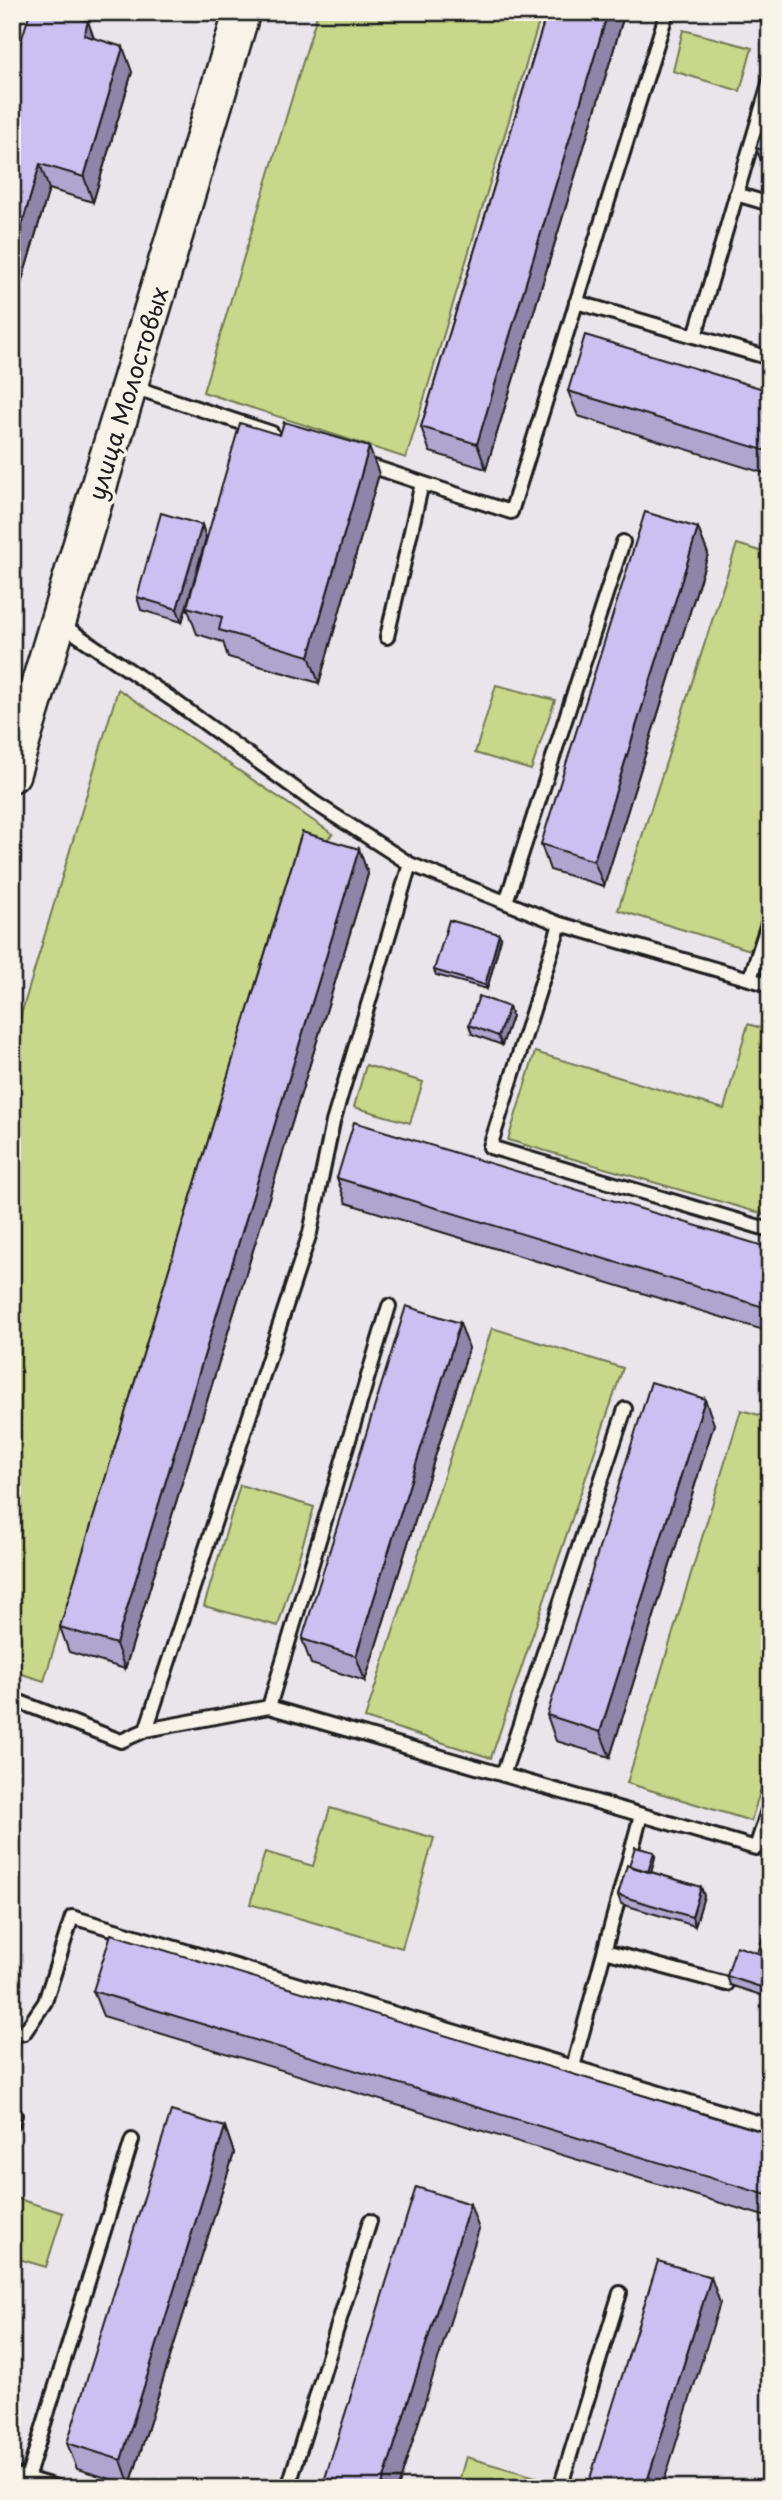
<svg xmlns="http://www.w3.org/2000/svg" width="782" height="2500" viewBox="0 0 782 2500" font-family="'Playpen Sans',sans-serif">
<style>
.green{fill:#c9d78a;stroke:#727a53;stroke-width:2}
.lines{fill:none;stroke-linecap:round;stroke-linejoin:round}
.lane-casing{stroke:#1c1c1c;stroke-width:18}
.secondary-casing{stroke:#1c1c1c;stroke-width:40}
.lane{stroke:#f7f3e8;stroke-width:12}
.secondary{stroke:#f7f3e8;stroke-width:35}
.wall{fill:#afa5cf;stroke:#1c1c1c;stroke-width:2}
.shaded-wall{fill:#8e86a9;stroke:#1c1c1c;stroke-width:2}
.building{fill:#cbc0f1;stroke:#1c1c1c;stroke-width:2}
.labels{text-anchor:middle;dominant-baseline:central;stroke-width:7;stroke-linejoin:round;paint-order:stroke}
.street-label{font-size:24px;fill:#1c1c1c;stroke:#f7f3e8}
</style>
<rect width="100%" height="100%" fill="#eae4eb"/>
<filter id="ink" filterUnits="userSpaceOnUse"><feTurbulence type="fractalNoise" baseFrequency=".0143" numOctaves="2"/><feDisplacementMap in="SourceGraphic" scale="14" xChannelSelector="R" yChannelSelector="G"/><feConvolveMatrix kernelMatrix="1 2 1 2 8 2 1 2 1" color-interpolation-filters="sRGB"/></filter>
<g filter="url(#ink)">
<path class="green" d="M 318,12 L 542,12 L 406,458 L 203,392 Z
M 683,30 L 752,48 L 740,91 L 673,71 Z
M 737,544 L 770,554 L 770,956 L 618,910 Z
M 496,685 L 555,700 L 531,770 L 475,753 Z
M 118,689 L 333,834 L 319,846 L 299,841 L 44,1681 L 12,1671 L 12,1045 Z
M 748,1024 L 770,1031 L 770,1216 L 508,1140 L 535,1052 L 724,1109 Z
M 366,1065 L 423,1082 L 410,1123 L 354,1107 Z
M 492,1328 L 623,1368 L 491,1758 L 365,1718 Z
M 741,1410 L 770,1418 L 770,1759 L 751,1821 L 627,1783 Z
M 240,1485 L 314,1507 L 278,1626 L 204,1606 Z
M 330,1808 L 434,1838 L 402,1948 L 250,1904 L 265,1852 L 313,1866 Z
M 12,2197 L 63,2213 L 46,2267 L 12,2257 Z
M 466,2457 L 539,2478 L 536,2488 L 457,2488 Z"/>
<g class="lines">
<defs>
<path id="lane" d="M 736,194 L 770,204
M 576,302 L 770,358
M 695,336 L 770,80
M 130,386 L 272,433
M 362,463 L 422,483 L 387,637
M 422,483 L 511,512 L 667,12
M 61,624 L 173,700 L 315,803 L 410,864 L 560,924 L 490,1147 L 770,1230
M 506,902 L 623,542
M 560,924 L 770,985
M 750,979 L 770,917
M 12,1699 L 121,1741 L 146,1730 L 310,1233 L 333,1122 L 410,864
M 269,1707 L 756,1848 L 770,1804
M 146,1730 L 269,1707 L 389,1306
M 503,1775 L 625,1409
M 605,1951 L 727,1984
M 12,2035 L 24,2033 L 45,2002 L 72,1917 L 770,2126
M 573,2067 L 641,1815
M 12,2124 L 15,2115
M 12,2474 L 60,2488
M 27,2479 L 132,2140
M 288,2488 L 370,2221
M 560,2488 L 620,2293"/>
<path id="secondary" d="M 12,774 L 242,12"/>
</defs>
<use href="#lane" class="lane-casing"/>
<use href="#secondary" class="secondary-casing"/>
<use href="#lane" class="lane"/>
<use href="#secondary" class="secondary"/>
</g>
<path class="wall" d="M 547,12 L 625,12 L 486,469 L 430,452 L 421,427 Z
M 94,39 L 132,72 L 93,202 L 49,189 L 12,314 L 12,71 Z
M 770,106 L 770,175 L 766,173 L 756,148 Z
M 568,391 L 770,391 L 770,475 L 578,416 Z
M 379,474 L 319,683 L 228,657 L 223,642 L 197,634 L 187,607 Z
M 202,525 L 206,538 L 182,622 L 141,610 L 137,597 Z
M 698,528 L 708,554 L 604,886 L 550,870 L 541,844 Z
M 359,849 L 368,874 L 125,1669 L 69,1652 L 60,1627 Z
M 501,938 L 487,989 L 436,975 L 434,970 Z
M 509,1007 L 512,1016 L 502,1045 L 472,1034 L 469,1025 Z
M 337,1178 L 770,1248 L 770,1332 L 346,1203 Z
M 469,1348 L 365,1681 L 311,1664 L 302,1639 Z
M 714,1424 L 610,1757 L 556,1741 L 547,1715 Z
M 655,1857 L 651,1872 L 701,1887 L 704,1896 L 695,1926 L 621,1904 L 618,1895 L 629,1866 Z
M 770,1931 L 770,1998 L 730,1985 L 727,1976 L 758,1953 Z
M 93,1991 L 770,2134 L 770,2218 L 103,2016 Z
M 225,2127 L 234,2153 L 130,2485 L 77,2469 L 67,2443 Z"/>
<path class="shaded-wall" d="M 608,12 L 625,12 L 486,469 L 477,444 Z
M 88,21 L 97,47 L 84,35 Z
M 123,47 L 132,72 L 93,202 L 84,177 Z
M 40,164 L 49,189 L 12,314 L 12,258 Z
M 369,447 L 379,474 L 319,683 L 309,656 Z
M 202,525 L 206,538 L 182,622 L 177,609 Z
M 698,528 L 708,554 L 604,886 L 594,861 Z
M 359,849 L 368,874 L 125,1669 L 116,1644 Z
M 499,934 L 501,938 L 487,989 L 485,985 Z
M 509,1007 L 512,1016 L 502,1045 L 498,1036 Z
M 460,1323 L 469,1348 L 365,1681 L 356,1656 Z
M 705,1399 L 714,1424 L 610,1757 L 600,1732 Z
M 654,1852 L 655,1857 L 649,1880 L 647,1875 Z
M 701,1887 L 704,1896 L 695,1926 L 692,1917 Z
M 225,2127 L 234,2153 L 130,2485 L 121,2460 Z
M 470,2204 L 479,2229 L 398,2488 L 381,2488 Z
M 711,2277 L 720,2303 L 662,2488 L 645,2488 Z"/>
<path class="building" d="M 30,12 L 57,12 L 88,21 L 84,35 L 123,47 L 84,177 L 40,164 L 12,258 L 12,71 Z
M 547,12 L 608,12 L 477,444 L 421,427 Z
M 770,106 L 770,152 L 756,148 Z
M 585,335 L 770,391 L 770,452 L 568,391 Z
M 284,422 L 369,447 L 309,656 L 219,630 L 222,617 L 187,607 L 240,423 L 280,435 Z
M 645,512 L 698,528 L 594,861 L 541,844 Z
M 161,513 L 202,525 L 177,609 L 137,597 Z
M 302,832 L 359,849 L 116,1644 L 60,1627 Z
M 449,920 L 499,934 L 485,985 L 434,970 Z
M 479,996 L 509,1007 L 498,1036 L 469,1025 Z
M 354,1122 L 770,1248 L 770,1309 L 337,1178 Z
M 406,1306 L 460,1323 L 356,1656 L 302,1639 Z
M 651,1382 L 705,1399 L 600,1732 L 547,1715 Z
M 635,1847 L 654,1852 L 648,1872 L 629,1866 Z
M 627,1865 L 701,1887 L 692,1917 L 618,1895 Z
M 765,1930 L 770,1931 L 770,1957 L 758,1953 Z
M 111,1934 L 770,2134 L 770,2196 L 93,1991 Z
M 736,1946 L 770,1957 L 770,1990 L 727,1976 Z
M 171,2111 L 225,2127 L 121,2460 L 67,2443 Z
M 416,2187 L 470,2204 L 381,2488 L 322,2488 Z
M 658,2261 L 711,2277 L 645,2488 L 587,2488 Z"/>
</g>
<g class="labels">
<g class="street-label">
<text transform="translate(127 393) rotate(-73)">улица Молостовых</text>
</g>
</g>
<rect width="782" height="2500" fill="none" stroke="#f7f3e8" stroke-width="42"/>
<rect x="21" y="21" width="740" height="2458" fill="none" stroke="#1c1c1c" stroke-width="2.5" filter="url(#ink)"/>
</svg>
